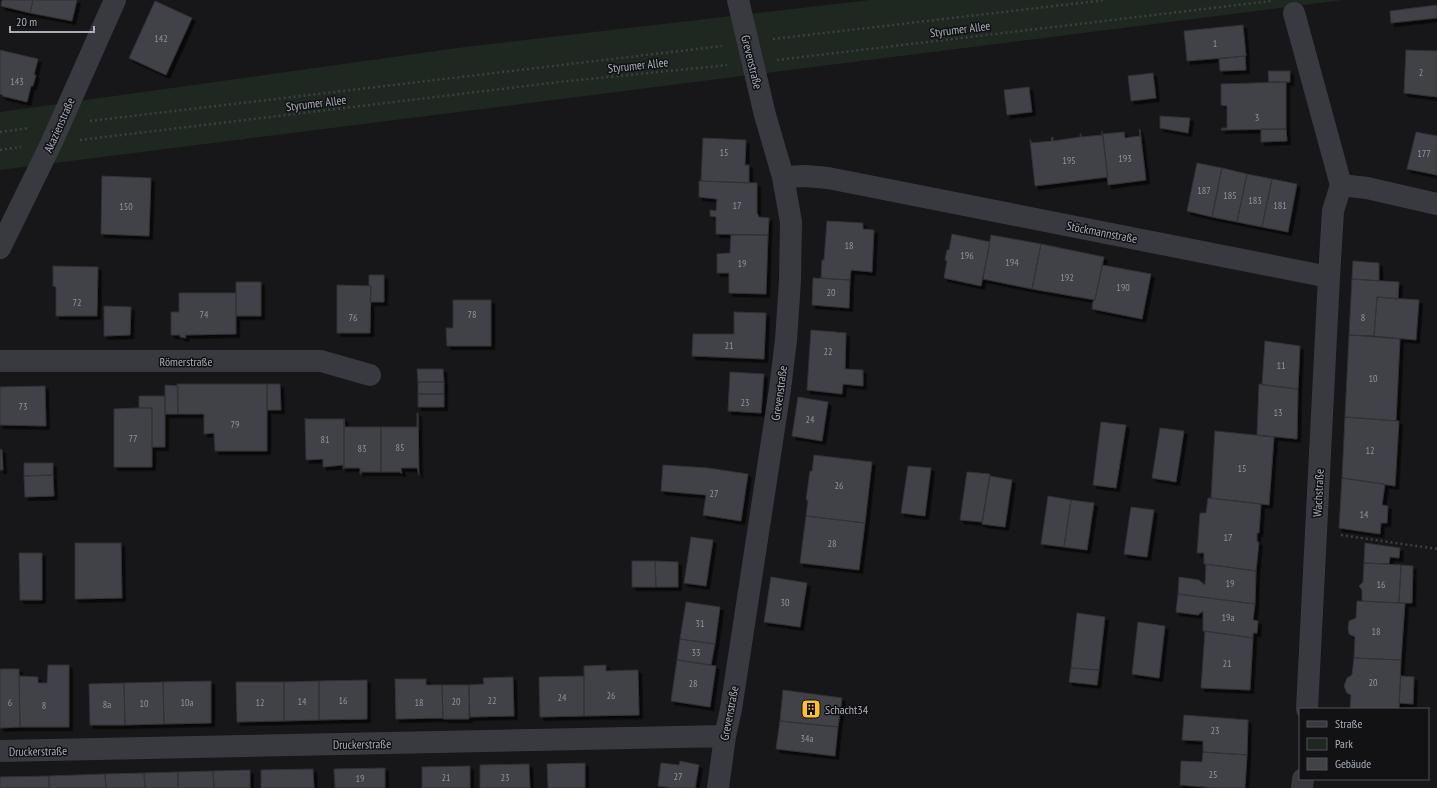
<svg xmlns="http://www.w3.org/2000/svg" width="1437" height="788" viewBox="0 0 1437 788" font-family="'PT Sans Narrow',sans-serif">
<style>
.green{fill:#1e2720}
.building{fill:#414246;stroke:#313135;filter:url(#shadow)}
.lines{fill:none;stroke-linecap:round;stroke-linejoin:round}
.path{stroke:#3d3f45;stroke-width:2.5;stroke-dasharray:2 3;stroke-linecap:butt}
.street{stroke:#393a40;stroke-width:22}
.labels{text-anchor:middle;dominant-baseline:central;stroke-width:3;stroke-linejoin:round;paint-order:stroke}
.number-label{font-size:10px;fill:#8e929d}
.street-label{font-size:12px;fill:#a8adba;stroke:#121214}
.poi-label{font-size:12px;fill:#a8adba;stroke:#121214;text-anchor:start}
</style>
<defs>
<filter id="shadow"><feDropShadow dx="3.5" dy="3.5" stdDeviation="0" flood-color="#0009"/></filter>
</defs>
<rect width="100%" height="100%" fill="#171719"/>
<path class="green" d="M 870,0 L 1343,0 L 0,170 L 0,112 L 457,48 Z"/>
<path class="building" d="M 2,0 L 33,0 L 30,13 L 1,6 Z
M 33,0 L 77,0 L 72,21 L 30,13 Z
M 155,1 L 192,18 L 166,75 L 129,58 Z
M 1437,5 L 1437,18 L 1391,23 L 1390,11 Z
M 1243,25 L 1246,56 L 1187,61 L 1184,31 Z
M 0,50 L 38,59 L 34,75 L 36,75 L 33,86 L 31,86 L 27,102 L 2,96 L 3,95 L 0,94 Z
M 1406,50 L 1437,51 L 1437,97 L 1404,93 Z
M 1245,56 L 1246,70 L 1220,71 L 1219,59 Z
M 1268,71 L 1290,71 L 1290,82 L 1269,82 Z
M 1153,73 L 1156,98 L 1131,101 L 1128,76 Z
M 1286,82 L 1286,129 L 1221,130 L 1222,128 L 1227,128 L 1227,106 L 1221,105 L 1221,84 Z
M 1029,87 L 1032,112 L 1007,115 L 1004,90 Z
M 1160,116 L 1190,118 L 1188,133 L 1160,128 Z
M 1139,129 L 1140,130 L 1146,180 L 1108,185 L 1103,134 L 1124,132 L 1125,138 L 1140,136 Z
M 1261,129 L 1286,129 L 1287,141 L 1261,142 Z
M 1102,131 L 1108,177 L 1035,186 L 1030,140 L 1031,140 L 1031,143 L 1052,141 L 1051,138 L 1053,137 L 1053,141 L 1080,137 L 1080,134 L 1081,134 L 1081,137 L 1102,135 Z
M 1416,132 L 1437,136 L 1437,175 L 1407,169 Z
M 703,138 L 746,140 L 745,165 L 749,165 L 749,183 L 701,181 Z
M 1197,163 L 1222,168 L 1212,217 L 1187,211 Z
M 1222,168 L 1247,174 L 1237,222 L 1212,217 Z
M 1247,174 L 1272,179 L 1262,227 L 1237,222 Z
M 102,176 L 151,178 L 149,236 L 101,234 Z
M 1272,179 L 1297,184 L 1288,232 L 1262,227 Z
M 699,181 L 757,183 L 757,213 L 759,217 L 769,218 L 768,235 L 716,234 L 716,217 L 710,216 L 710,210 L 716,211 L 717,199 L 699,197 Z
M 827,221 L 863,223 L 863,229 L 874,230 L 872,272 L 851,270 L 850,280 L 821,278 L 822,260 L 824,260 Z
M 952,234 L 990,242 L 981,286 L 944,278 L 947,261 L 945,260 L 947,250 L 949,250 Z
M 731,235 L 768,235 L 766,294 L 729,293 L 729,273 L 717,273 L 717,254 L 730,253 Z
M 991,235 L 1041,244 L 1032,289 L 983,279 Z
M 1041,244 L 1104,257 L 1095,300 L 1032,289 Z
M 1353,261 L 1379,263 L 1379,281 L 1352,279 Z
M 1102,265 L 1151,274 L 1142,319 L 1092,309 L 1093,301 L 1095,300 Z
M 53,266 L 98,267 L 97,316 L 56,316 L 56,287 L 53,286 Z
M 369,275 L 384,275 L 384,302 L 370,302 L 371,286 L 369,286 Z
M 813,278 L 850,280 L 849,308 L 812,305 Z
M 1352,279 L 1399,282 L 1398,299 L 1377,297 L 1374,336 L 1349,335 Z
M 236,282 L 261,282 L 261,316 L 236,316 Z
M 337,285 L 371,286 L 370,333 L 337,333 Z
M 179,293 L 236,293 L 236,334 L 185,335 L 186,338 L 180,337 L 180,335 L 171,335 L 171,312 L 179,312 Z
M 1377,297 L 1419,300 L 1416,340 L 1374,336 Z
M 453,300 L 491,300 L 491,346 L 447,346 L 446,328 L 453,328 Z
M 104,306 L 131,307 L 130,335 L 104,336 Z
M 734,312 L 766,313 L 764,359 L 692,356 L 693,334 L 734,334 Z
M 811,330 L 846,333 L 845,369 L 863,370 L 863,386 L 843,384 L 842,394 L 807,390 Z
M 1349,335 L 1400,339 L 1396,421 L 1345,417 Z
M 1265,341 L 1300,346 L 1298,389 L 1262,385 Z
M 417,369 L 443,369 L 444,382 L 418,382 Z
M 730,372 L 764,374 L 761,413 L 728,411 Z
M 418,382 L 444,382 L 444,394 L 418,394 Z
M 177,384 L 267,384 L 267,451 L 215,451 L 214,433 L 204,434 L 204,414 L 178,414 Z
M 267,384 L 280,384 L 281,410 L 267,410 Z
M 1259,384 L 1298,389 L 1297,439 L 1257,435 Z
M 165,385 L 178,386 L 178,414 L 165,414 Z
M 45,386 L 46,426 L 0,425 L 0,387 Z
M 418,394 L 444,394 L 444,407 L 418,407 Z
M 139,396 L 165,396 L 165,447 L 152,447 L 152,408 L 139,408 Z
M 798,397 L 828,402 L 822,441 L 792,436 Z
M 136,408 L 152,408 L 152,467 L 114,467 L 114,409 Z
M 417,413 L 418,413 L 419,475 L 417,468 L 401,468 L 402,473 L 400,473 L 401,472 L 381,472 L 381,427 L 417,427 Z
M 1345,417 L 1399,421 L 1395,486 L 1342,478 Z
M 305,418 L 306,419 L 344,419 L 344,469 L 343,469 L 343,465 L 323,467 L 323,459 L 306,460 Z
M 344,418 L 345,427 L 381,427 L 381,472 L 361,472 L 361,474 L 360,474 L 360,468 L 344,468 Z
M 1101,422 L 1126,425 L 1116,488 L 1093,485 Z
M 1160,428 L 1184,431 L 1176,482 L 1152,478 Z
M 1215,431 L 1274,437 L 1269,505 L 1211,498 Z
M 0,449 L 2,450 L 3,470 L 0,470 Z
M 814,455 L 872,462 L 865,523 L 806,516 L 808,500 L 806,500 L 810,471 L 812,471 Z
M 24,463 L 53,463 L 53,475 L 24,476 Z
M 663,465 L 708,468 L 748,474 L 741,521 L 703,515 L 706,495 L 661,491 Z
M 908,466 L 931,468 L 925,516 L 901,513 Z
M 967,472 L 990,474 L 982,522 L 960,520 Z
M 53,475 L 54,496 L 25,497 L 24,476 Z
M 990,476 L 1012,480 L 1005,527 L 982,524 Z
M 1342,478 L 1385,484 L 1382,505 L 1388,506 L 1387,523 L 1381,523 L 1380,534 L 1339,528 Z
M 1048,496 L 1071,500 L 1064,547 L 1041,544 Z
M 1208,498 L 1261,504 L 1259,533 L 1257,533 L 1257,542 L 1259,542 L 1256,571 L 1204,564 L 1204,553 L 1197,553 L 1200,513 L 1206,513 Z
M 1071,500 L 1094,503 L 1087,550 L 1064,547 Z
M 1131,507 L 1154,510 L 1147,557 L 1124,554 Z
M 806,516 L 865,523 L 859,570 L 800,563 Z
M 691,537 L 713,540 L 706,586 L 684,583 Z
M 75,543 L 121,543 L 122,598 L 75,599 Z
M 1365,543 L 1400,548 L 1399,558 L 1390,557 L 1389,564 L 1364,563 Z
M 19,553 L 42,553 L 42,600 L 20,600 Z
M 632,561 L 655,561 L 656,587 L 632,587 Z
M 655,561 L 678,562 L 678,587 L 656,587 Z
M 1364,563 L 1401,565 L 1399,603 L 1362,601 L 1362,590 L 1359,586 L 1363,582 Z
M 1206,564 L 1256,571 L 1255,604 L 1178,594 L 1179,577 L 1199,580 L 1205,585 Z
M 1401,565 L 1413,566 L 1412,603 L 1399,603 Z
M 771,577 L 807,583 L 800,627 L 764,622 Z
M 1178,594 L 1255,604 L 1253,620 L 1258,621 L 1257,633 L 1253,633 L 1253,638 L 1203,631 L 1203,611 L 1198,615 L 1176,612 Z
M 1357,601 L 1405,603 L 1401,660 L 1354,658 L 1355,637 L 1349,634 L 1348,628 L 1349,621 L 1356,618 Z
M 686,602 L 720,607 L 715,644 L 680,639 Z
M 1077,613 L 1105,617 L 1099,670 L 1071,668 Z
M 1138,622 L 1165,626 L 1159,678 L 1132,674 Z
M 1205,631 L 1253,638 L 1250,690 L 1201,688 Z
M 680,639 L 715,644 L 711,665 L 677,660 Z
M 1354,658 L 1401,660 L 1399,709 L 1350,709 L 1351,695 L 1347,693 L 1344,686 L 1347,678 L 1352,675 Z
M 677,660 L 716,666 L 710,707 L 671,701 Z
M 48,665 L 69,665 L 69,727 L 20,727 L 19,676 L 38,677 L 38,683 L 47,683 Z
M 606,665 L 606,671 L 638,670 L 639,715 L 584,716 L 584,666 Z
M 1071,668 L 1099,670 L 1097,685 L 1069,682 Z
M 0,669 L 19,669 L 20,727 L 0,728 Z
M 584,676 L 584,716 L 540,717 L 539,677 Z
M 1401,676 L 1414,677 L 1413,704 L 1399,703 Z
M 513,677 L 514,716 L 470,717 L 469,685 L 484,684 L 483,678 Z
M 395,679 L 426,679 L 426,685 L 442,685 L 443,718 L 396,719 Z
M 367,680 L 367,719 L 319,720 L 319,681 Z
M 211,681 L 211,723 L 164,724 L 163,682 Z
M 319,681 L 319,720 L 284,721 L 284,682 Z
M 163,682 L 164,724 L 125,725 L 124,683 Z
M 236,682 L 284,682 L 284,721 L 237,722 Z
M 124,683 L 125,725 L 90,725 L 89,684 Z
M 442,685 L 469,685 L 469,719 L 443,719 Z
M 783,690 L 842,698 L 838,727 L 780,721 Z
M 1184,715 L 1248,720 L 1247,755 L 1203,752 L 1203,741 L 1182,740 Z
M 780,721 L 838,727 L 835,756 L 776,749 Z
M 1203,752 L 1247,755 L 1245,788 L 1216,788 L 1180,785 L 1181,761 L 1202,762 Z
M 680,761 L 699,765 L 695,788 L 697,788 L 673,788 L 658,786 L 661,763 L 679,765 Z
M 585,763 L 585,788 L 548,788 L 547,764 Z
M 529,764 L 530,788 L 480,788 L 480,765 Z
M 470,766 L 470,788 L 422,788 L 422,767 Z
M 385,768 L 385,788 L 335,788 L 334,769 Z
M 313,769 L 314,788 L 261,788 L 261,770 Z
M 250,770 L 250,788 L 214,788 L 213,771 Z
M 213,771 L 214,788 L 178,788 L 178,772 Z
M 178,772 L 178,788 L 145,788 L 144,773 Z
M 144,773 L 145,788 L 106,788 L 105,774 Z
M 105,774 L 106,788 L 49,788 L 49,776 Z
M 49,776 L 49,788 L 0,788 L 0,777 Z"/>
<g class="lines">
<path class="path" d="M 773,39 L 1106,0
M 777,60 L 1271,1
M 90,121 L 722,46
M 0,132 L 29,128
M 80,140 L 559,82 L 727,65
M 0,150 L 21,147
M 1341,535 L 1437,549"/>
<path class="street" d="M 1294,13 L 1341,185
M 783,177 L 806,176 L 828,178 L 1329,277 L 1333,211 L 1341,185 L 1367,188 L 1437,204
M 0,248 L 51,144 L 115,0
M 0,361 L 321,361 L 370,375
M 1307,709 L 1329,277
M 0,751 L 725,736
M 718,788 L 725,736 L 731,709 L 780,389 L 786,340 L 790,281 L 791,222 L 783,177 L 765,115 L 738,0
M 1302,788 L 1303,779"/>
</g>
<defs>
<symbol id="building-square" viewBox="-11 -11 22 22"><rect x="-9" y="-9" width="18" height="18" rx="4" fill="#ffc029" stroke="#121214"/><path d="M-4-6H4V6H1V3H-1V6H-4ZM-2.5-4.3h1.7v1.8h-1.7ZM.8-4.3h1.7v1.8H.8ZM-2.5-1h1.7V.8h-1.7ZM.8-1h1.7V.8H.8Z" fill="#111"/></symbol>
</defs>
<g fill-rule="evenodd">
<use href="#building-square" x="800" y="698" width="22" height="22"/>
</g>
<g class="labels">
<g class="number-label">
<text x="161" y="38">142</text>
<text x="1215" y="43">1</text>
<text x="1421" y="72">2</text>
<text x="17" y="81">143</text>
<text x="1257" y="117">3</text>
<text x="724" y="152">15</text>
<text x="1424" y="153">177</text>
<text x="1125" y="158">193</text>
<text x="1069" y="160">195</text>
<text x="1204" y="190">187</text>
<text x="1230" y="195">185</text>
<text x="1255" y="200">183</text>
<text x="737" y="205">17</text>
<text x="1280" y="205">181</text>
<text x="126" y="206">150</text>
<text x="849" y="245">18</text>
<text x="967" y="255">196</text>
<text x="1012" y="262">194</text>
<text x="742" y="263">19</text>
<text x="1067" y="277">192</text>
<text x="1123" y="287">190</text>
<text x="831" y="292">20</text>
<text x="77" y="302">72</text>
<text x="204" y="314">74</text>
<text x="472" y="314">78</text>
<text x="353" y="317">76</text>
<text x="1363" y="317">8</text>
<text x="729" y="345">21</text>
<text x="828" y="351">22</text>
<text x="1281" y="365">11</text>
<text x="1373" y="378">10</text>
<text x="745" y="402">23</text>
<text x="23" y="406">73</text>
<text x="1278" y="412">13</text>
<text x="810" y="419">24</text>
<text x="235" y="424">79</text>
<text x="133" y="438">77</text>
<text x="325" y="439">81</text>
<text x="400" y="447">85</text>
<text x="362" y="448">83</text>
<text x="1370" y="450">12</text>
<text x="1242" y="468">15</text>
<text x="839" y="485">26</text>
<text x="714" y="493">27</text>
<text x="1364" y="514">14</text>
<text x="1228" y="537">17</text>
<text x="832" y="543">28</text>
<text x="1230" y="583">19</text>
<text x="1381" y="584">16</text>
<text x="785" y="602">30</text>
<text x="1228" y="617">19a</text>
<text x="700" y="623">31</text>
<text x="1376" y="631">18</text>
<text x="696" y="652">33</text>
<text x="1227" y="663">21</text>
<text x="1373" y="682">20</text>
<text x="693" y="683">28</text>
<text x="611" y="695">26</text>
<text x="562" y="697">24</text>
<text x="343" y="700">16</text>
<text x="492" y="700">22</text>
<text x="302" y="701">14</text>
<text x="456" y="701">20</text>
<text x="10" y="702">6</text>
<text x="187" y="702">10a</text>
<text x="260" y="702">12</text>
<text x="419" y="702">18</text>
<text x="144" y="703">10</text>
<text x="107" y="704">8a</text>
<text x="44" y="705">8</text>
<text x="1215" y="730">23</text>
<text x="807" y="738">34a</text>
<text x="1213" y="774">25</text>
<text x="678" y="776">27</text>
<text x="446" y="777">21</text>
<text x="505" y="777">23</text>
<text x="360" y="778">19</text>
</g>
<g class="street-label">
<text transform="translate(960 29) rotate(-7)">Styrumer Allee</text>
<text transform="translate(752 62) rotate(76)">Grevenstraße</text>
<text transform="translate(638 65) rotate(-6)">Styrumer Allee</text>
<text transform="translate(316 103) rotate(-7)">Styrumer Allee</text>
<text transform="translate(59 125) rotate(-66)">Akazienstraße</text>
<text transform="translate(1102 232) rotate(11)">Stöckmannstraße</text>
<text x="186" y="361">Römerstraße</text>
<text transform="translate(779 393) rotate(-82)">Grevenstraße</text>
<text transform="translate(1318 493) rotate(-87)">Wachstraße</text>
<text transform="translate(729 713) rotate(-79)">Grevenstraße</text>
<text transform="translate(362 744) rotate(-1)">Druckerstraße</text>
<text transform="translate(38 751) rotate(-1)">Druckerstraße</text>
</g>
<g class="poi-label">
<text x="825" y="709">Schacht34</text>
</g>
</g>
<rect x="1299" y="708" width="130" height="72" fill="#121214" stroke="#4e5056"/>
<rect x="1307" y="721" width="20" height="6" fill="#393a40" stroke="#4e5056"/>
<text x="1335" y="728" font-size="12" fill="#a8adba">Straße</text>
<rect x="1307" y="738" width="20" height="12" fill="#1e2720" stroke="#4e5056"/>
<text x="1335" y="748" font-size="12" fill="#a8adba">Park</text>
<rect x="1307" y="758" width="20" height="12" fill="#414246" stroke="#4e5056"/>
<text x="1335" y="768" font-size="12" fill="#a8adba">Gebäude</text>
<path d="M10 26v6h84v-6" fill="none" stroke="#a8adba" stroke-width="2"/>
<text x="16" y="26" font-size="12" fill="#a8adba" stroke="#121214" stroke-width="3" paint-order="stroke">20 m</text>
</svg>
